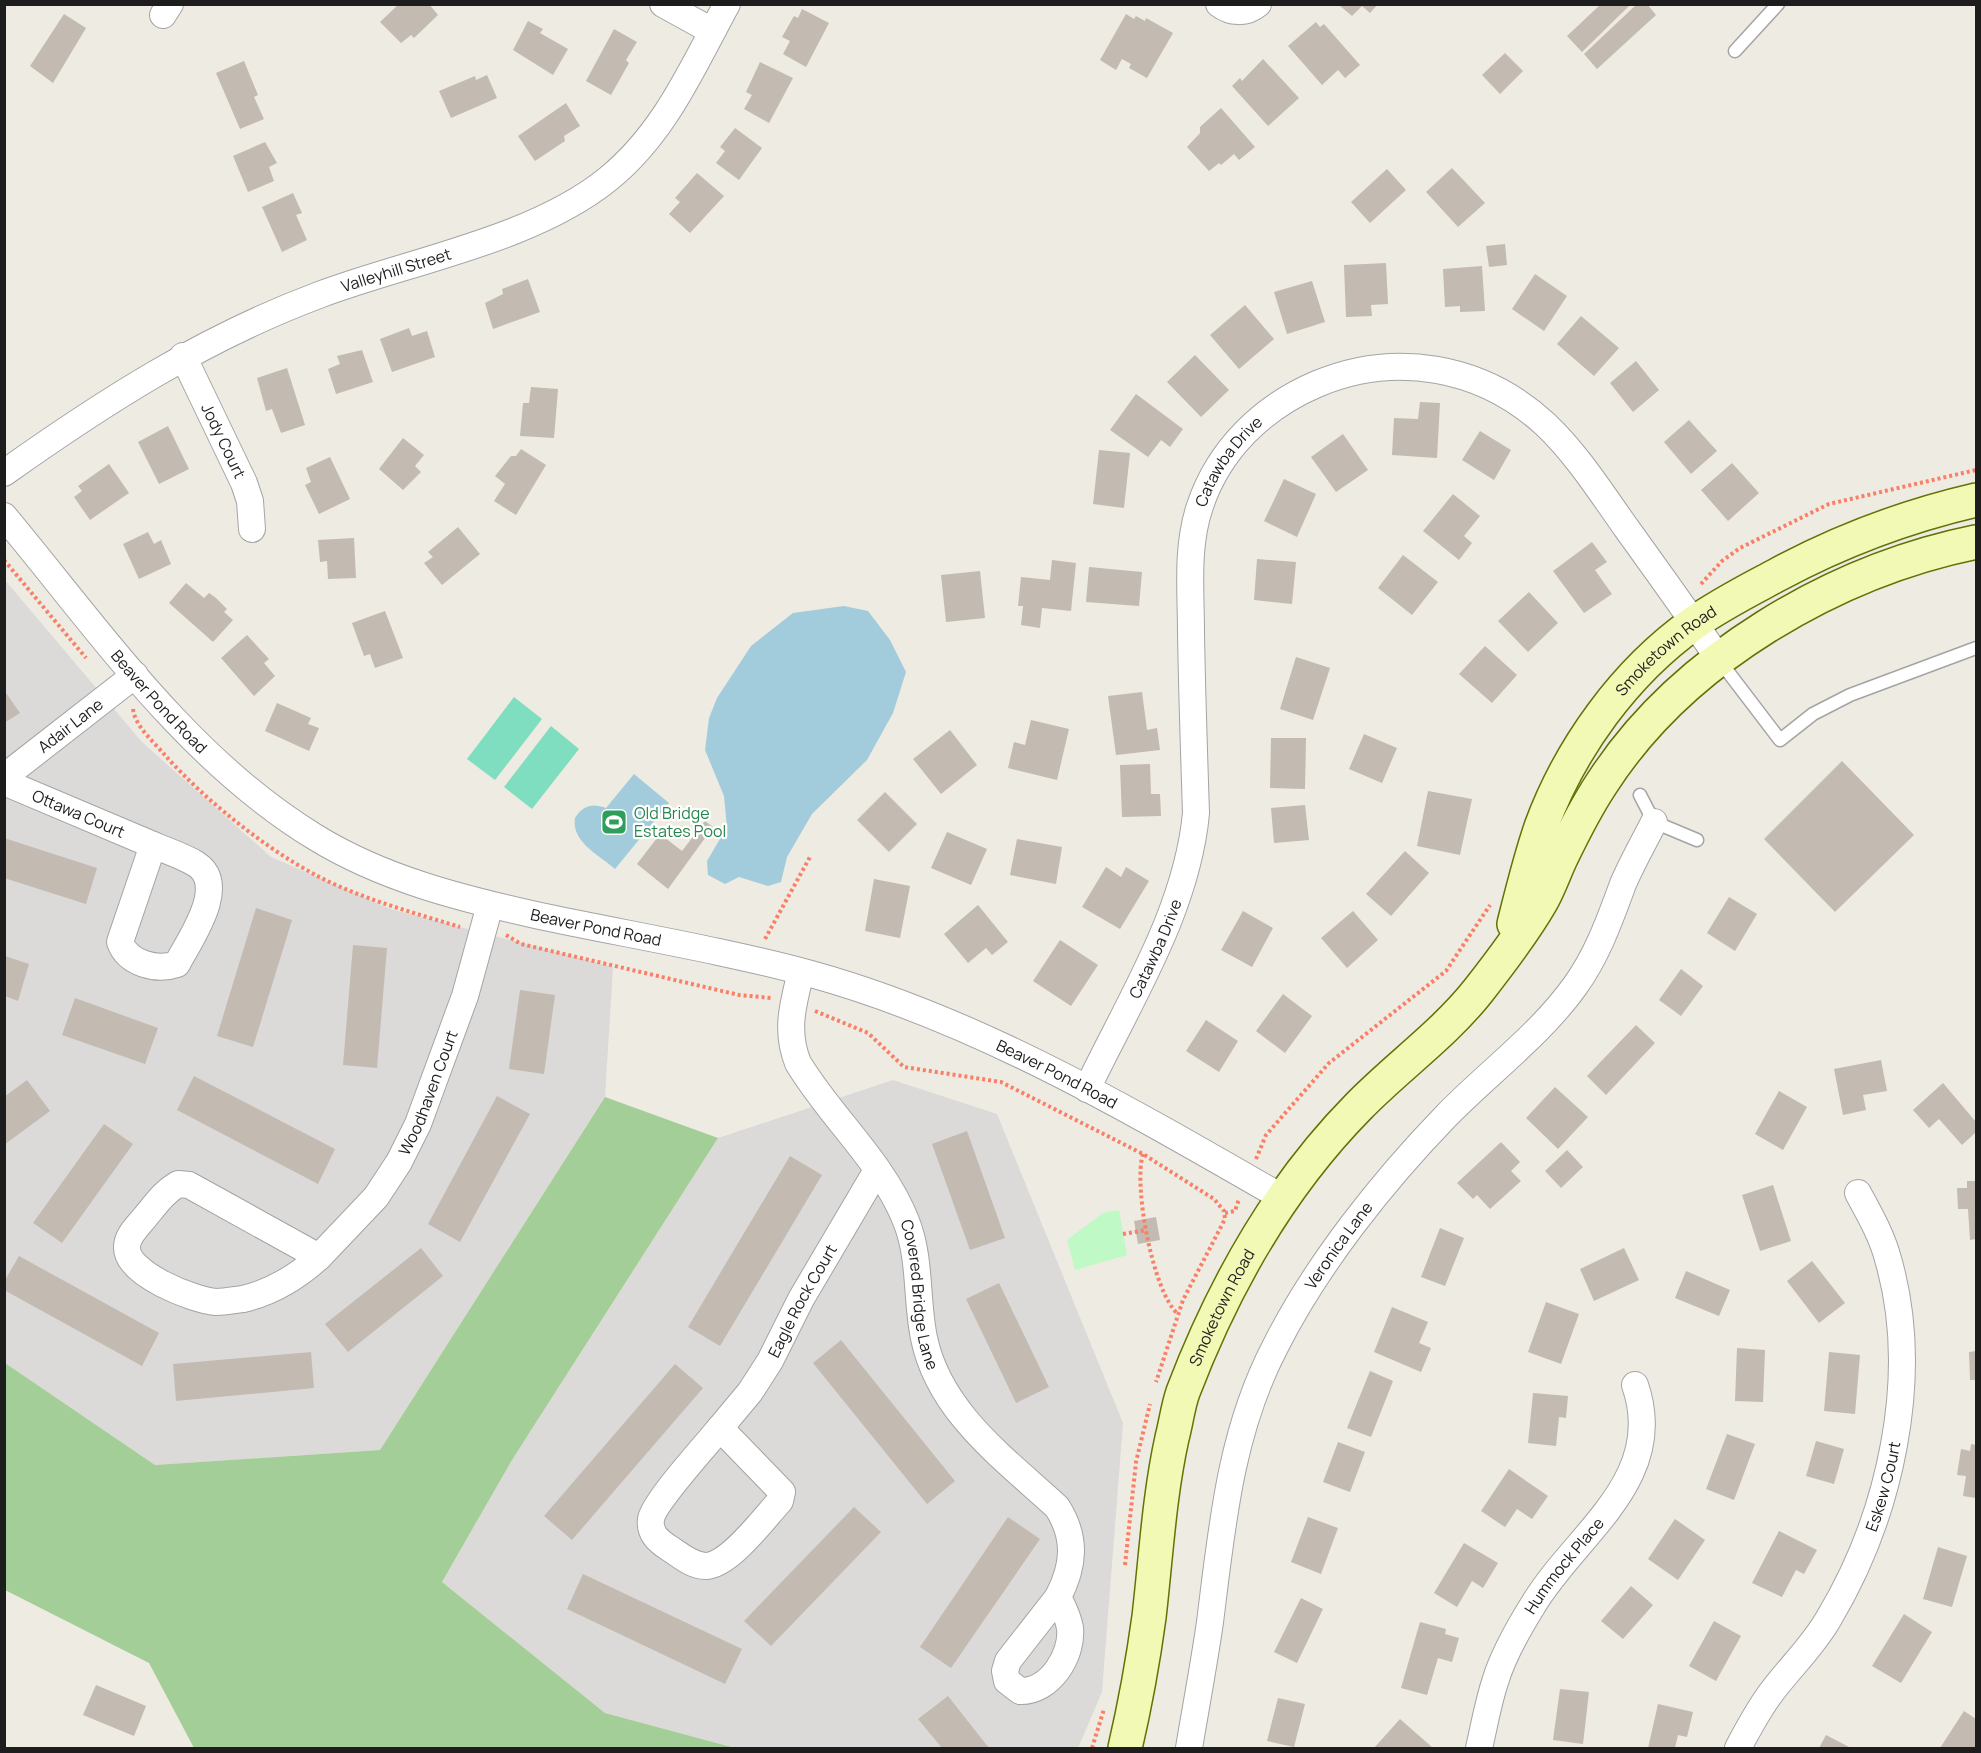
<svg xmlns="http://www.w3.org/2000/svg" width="1981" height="1753" viewBox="0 0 1981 1753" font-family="Manrope,sans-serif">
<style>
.residential{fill:#dbdad9}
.forest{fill:#a4ce97}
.park{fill:#bef9c6}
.pitch{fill:#7fdebf}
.water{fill:#a2ccdc}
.building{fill:#c3bab2}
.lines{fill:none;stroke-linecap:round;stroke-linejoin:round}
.lane-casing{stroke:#a4a4a4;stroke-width:15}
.street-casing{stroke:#a4a4a4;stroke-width:28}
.secondary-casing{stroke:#607305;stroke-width:36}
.path{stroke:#fa7f67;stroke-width:4;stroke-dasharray:3 3;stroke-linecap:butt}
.lane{stroke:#fff;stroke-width:12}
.street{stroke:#fff;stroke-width:26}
.secondary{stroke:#f2f9b5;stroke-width:33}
.labels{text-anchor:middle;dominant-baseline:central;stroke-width:4.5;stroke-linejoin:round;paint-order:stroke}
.street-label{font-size:16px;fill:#1d1d1d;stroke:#fff}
.leisure-label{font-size:16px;fill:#27864d;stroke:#fff;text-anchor:start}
</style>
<rect width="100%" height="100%" fill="#eeebe2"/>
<path class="residential" d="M 4,579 L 142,742 L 271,857 L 391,909 L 613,967 L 605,1097 L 380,1450 L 155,1465 L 5,1363 Z
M 893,1080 L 997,1114 L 1123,1423 L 1102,1692 L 1078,1748 L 735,1748 L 605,1713 L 442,1582 L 512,1460 L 718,1138 Z"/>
<path class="forest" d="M 605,1097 L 718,1138 L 512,1460 L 442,1582 L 605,1713 L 735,1748 L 194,1748 L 149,1663 L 5,1590 L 5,1363 L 155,1465 L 380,1450 Z"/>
<path class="park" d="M 1119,1210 L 1127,1255 L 1075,1270 L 1067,1240 L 1103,1213 Z"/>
<path class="pitch" d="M 514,697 L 542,719 L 495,780 L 467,759 Z
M 551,726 L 579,749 L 532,809 L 504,787 Z"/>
<path class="water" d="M 844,606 L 868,611 L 890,640 L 906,672 L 893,713 L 867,760 L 812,814 L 787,857 L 781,882 L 768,886 L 739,877 L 725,884 L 708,875 L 707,861 L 727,827 L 724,796 L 705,750 L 709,718 L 717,698 L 751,646 L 793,613 Z
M 634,774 L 669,803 L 615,869 C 599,855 571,842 575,818 C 583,805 593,803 606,808 Z"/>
<path class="building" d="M 399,4 L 429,4 L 438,15 L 414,38 L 411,35 L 401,43 L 380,22 Z
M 1378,4 L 1370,13 L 1362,6 L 1352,16 L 1339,5 Z
M 1601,4 L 1631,4 L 1582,52 L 1567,36 Z
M 1637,4 L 1647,4 L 1656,15 L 1597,69 L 1584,54 Z
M 802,9 L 829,23 L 806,67 L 783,54 L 790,41 L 782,37 L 794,16 L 798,18 Z
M 64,14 L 86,28 L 53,83 L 30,66 Z
M 1126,14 L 1134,19 L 1136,16 L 1145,21 L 1146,18 L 1173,33 L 1147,78 L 1129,68 L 1131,64 L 1122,59 L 1116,70 L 1100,60 Z
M 528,21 L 543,29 L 540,33 L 568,49 L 553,75 L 513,50 Z
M 1316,22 L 1320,27 L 1324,24 L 1360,65 L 1345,78 L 1338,70 L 1322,85 L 1288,46 Z
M 614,29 L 637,42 L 626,60 L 629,63 L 611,95 L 586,81 Z
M 1505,53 L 1523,71 L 1500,94 L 1482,75 Z
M 1263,59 L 1299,98 L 1268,126 L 1232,86 L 1240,78 L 1242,81 Z
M 244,61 L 258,95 L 254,97 L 264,119 L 240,129 L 216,73 Z
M 760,62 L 793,78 L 769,123 L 744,109 L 752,95 L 746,92 Z
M 487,75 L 497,98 L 451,118 L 439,91 L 475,76 L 476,80 Z
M 566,103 L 580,126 L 564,136 L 565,141 L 535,161 L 518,136 Z
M 1221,108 L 1255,147 L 1239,160 L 1234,154 L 1221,165 L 1219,163 L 1209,171 L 1187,147 L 1200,133 L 1200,127 Z
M 735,128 L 762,148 L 739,180 L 716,163 L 725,151 L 720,147 Z
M 265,142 L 277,163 L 269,167 L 274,181 L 248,192 L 233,156 Z
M 1452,168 L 1485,203 L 1458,227 L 1426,192 Z
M 1387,169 L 1406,190 L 1370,223 L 1351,202 Z
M 697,173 L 724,196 L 690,233 L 669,214 L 680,202 L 675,198 Z
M 293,193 L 302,213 L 296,215 L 307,240 L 282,252 L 262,207 Z
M 1505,244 L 1507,265 L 1489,267 L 1486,246 Z
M 1386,263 L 1388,304 L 1371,305 L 1372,316 L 1346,317 L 1344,265 Z
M 1482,266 L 1485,311 L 1460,312 L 1460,306 L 1445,307 L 1443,269 Z
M 1535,274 L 1567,296 L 1544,331 L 1512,309 Z
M 528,279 L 540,312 L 493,329 L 485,303 L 503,294 L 502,289 Z
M 1312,281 L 1325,322 L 1287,334 L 1274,292 Z
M 1245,305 L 1274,339 L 1239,369 L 1210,335 Z
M 1581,316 L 1619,348 L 1594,376 L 1557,344 Z
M 409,328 L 412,336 L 427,331 L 435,357 L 392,372 L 380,339 Z
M 362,350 L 373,382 L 336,394 L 328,369 L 340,364 L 337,356 Z
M 1195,355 L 1229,390 L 1201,417 L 1167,382 Z
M 1636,361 L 1659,390 L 1633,412 L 1610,383 Z
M 287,368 L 305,425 L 281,433 L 272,409 L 266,411 L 257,378 Z
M 531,387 L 558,389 L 554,438 L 520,436 L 523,403 L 529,403 Z
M 1136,394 L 1183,429 L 1170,447 L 1161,440 L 1148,457 L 1110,430 Z
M 1420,402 L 1440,403 L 1437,458 L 1392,455 L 1394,418 L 1418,419 Z
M 1689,420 L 1717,451 L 1691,474 L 1664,442 Z
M 168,426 L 189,469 L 159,484 L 138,442 Z
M 1480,431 L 1511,450 L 1494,480 L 1462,460 Z
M 1343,434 L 1368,470 L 1336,492 L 1311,457 Z
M 403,438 L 424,455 L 415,466 L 421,472 L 403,490 L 379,469 Z
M 521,449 L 546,465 L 516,515 L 494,501 L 505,484 L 495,476 L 511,456 L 516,456 Z
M 1099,450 L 1130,453 L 1124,508 L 1093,504 Z
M 330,457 L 350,499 L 319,514 L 305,485 L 311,482 L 306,468 Z
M 1732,463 L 1759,493 L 1728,521 L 1701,490 Z
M 109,464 L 129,493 L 90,520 L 74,497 L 82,491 L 78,486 Z
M 1284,479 L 1316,494 L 1297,537 L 1264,521 Z
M 1453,494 L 1480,516 L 1464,536 L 1472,543 L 1459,560 L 1423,531 Z
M 458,527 L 480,554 L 442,585 L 424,563 L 433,557 L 428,552 Z
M 148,532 L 154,544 L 161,540 L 171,564 L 139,579 L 123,544 Z
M 354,538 L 356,578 L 328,579 L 327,561 L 320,562 L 318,540 Z
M 1592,542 L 1607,562 L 1595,570 L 1612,594 L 1584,613 L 1553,571 Z
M 1403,555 L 1438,582 L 1412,615 L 1378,588 Z
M 1257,559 L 1296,562 L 1292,604 L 1254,600 Z
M 1052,560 L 1076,563 L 1071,611 L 1042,608 L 1040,628 L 1021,625 L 1023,606 L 1018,606 L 1021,577 L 1050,580 Z
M 1089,567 L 1142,572 L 1139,606 L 1086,602 Z
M 980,571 L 985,618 L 946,622 L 941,575 Z
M 186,583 L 204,598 L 209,593 L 216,598 L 227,609 L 224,612 L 233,620 L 213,642 L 169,603 Z
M 1529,592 L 1558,623 L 1528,652 L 1498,621 Z
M 385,611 L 403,658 L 375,668 L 370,654 L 364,656 L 352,623 Z
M 247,635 L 269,659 L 264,663 L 275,676 L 254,696 L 221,658 Z
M 1485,646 L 1517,675 L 1492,703 L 1459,674 Z
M 1296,657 L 1330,668 L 1313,720 L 1280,709 Z
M 4,690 L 20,713 L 4,723 Z
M 1142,692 L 1147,730 L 1157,728 L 1160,750 L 1116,755 L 1108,696 Z
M 277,703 L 311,718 L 308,724 L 319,728 L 309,751 L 265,731 Z
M 1031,720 L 1069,729 L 1057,780 L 1008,768 L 1014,742 L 1025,745 Z
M 950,730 L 977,765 L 941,794 L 913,759 Z
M 1364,734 L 1397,748 L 1382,783 L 1349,769 Z
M 1271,738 L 1306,738 L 1305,789 L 1270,788 Z
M 1842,761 L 1914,835 L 1835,912 L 1764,839 Z
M 1150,764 L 1151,794 L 1160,794 L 1161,816 L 1122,817 L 1120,765 Z
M 1428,791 L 1472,799 L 1460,855 L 1417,846 Z
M 885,792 L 917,824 L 889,852 L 857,820 Z
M 1305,805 L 1309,840 L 1274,843 L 1271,808 Z
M 705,821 L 713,827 L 668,889 L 637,864 L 660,834 L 682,851 Z
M 947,832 L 987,849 L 971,885 L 931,868 Z
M 4,838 L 97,868 L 86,904 L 4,878 Z
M 1017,839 L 1062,847 L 1056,884 L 1010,875 Z
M 1405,851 L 1429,873 L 1391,916 L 1366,894 Z
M 1106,867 L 1121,877 L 1126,867 L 1149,881 L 1120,929 L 1082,907 Z
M 874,879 L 910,886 L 900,938 L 865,931 Z
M 1729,897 L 1757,914 L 1735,951 L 1707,933 Z
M 978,905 L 1008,942 L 992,955 L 986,948 L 968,963 L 944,934 Z
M 256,908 L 292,920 L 253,1047 L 217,1036 Z
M 1243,911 L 1273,928 L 1252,967 L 1221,950 Z
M 1353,911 L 1378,940 L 1347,968 L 1321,938 Z
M 1060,940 L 1098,965 L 1071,1006 L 1033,981 Z
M 353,945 L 387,948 L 377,1068 L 343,1065 Z
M 5,956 L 29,964 L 18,1001 L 5,996 Z
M 1681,969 L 1703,986 L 1681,1016 L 1659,1000 Z
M 520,990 L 555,995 L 544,1074 L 509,1069 Z
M 1283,994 L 1312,1016 L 1285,1053 L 1256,1031 Z
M 75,998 L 158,1028 L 145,1064 L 62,1035 Z
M 1206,1020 L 1238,1041 L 1219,1072 L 1186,1051 Z
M 1636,1025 L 1655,1043 L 1606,1095 L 1587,1076 Z
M 1881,1060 L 1887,1091 L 1863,1095 L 1866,1110 L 1843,1115 L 1834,1069 Z
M 194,1076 L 335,1149 L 318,1184 L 177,1110 Z
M 27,1080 L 50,1111 L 4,1145 L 4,1097 Z
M 1943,1083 L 1976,1122 L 1976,1132 L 1962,1145 L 1939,1119 L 1929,1128 L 1913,1110 Z
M 1555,1087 L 1588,1117 L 1558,1149 L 1526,1118 Z
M 1779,1091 L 1807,1107 L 1783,1150 L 1755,1134 Z
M 497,1096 L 530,1114 L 460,1242 L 428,1224 Z
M 104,1124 L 133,1144 L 62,1243 L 33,1223 Z
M 967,1131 L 1005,1238 L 970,1250 L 932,1144 Z
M 1501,1142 L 1520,1162 L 1511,1171 L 1521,1181 L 1490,1209 L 1477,1195 L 1473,1199 L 1457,1183 Z
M 1567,1150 L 1583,1167 L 1561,1188 L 1545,1171 Z
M 790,1156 L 822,1175 L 720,1346 L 688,1327 Z
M 1967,1181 L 1976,1181 L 1976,1239 L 1970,1240 L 1968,1209 L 1958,1209 L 1957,1188 L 1967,1188 Z
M 1773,1185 L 1791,1241 L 1760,1251 L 1742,1195 Z
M 1156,1217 L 1160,1240 L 1138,1244 L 1134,1221 Z
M 1440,1228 L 1464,1238 L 1445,1286 L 1421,1277 Z
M 421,1248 L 443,1276 L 348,1352 L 325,1324 Z
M 1624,1248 L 1639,1280 L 1594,1301 L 1580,1269 Z
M 19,1256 L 159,1333 L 142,1366 L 4,1290 L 4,1282 Z
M 1812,1261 L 1845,1303 L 1819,1323 L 1787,1281 Z
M 1686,1271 L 1730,1290 L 1719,1316 L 1675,1298 Z
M 999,1283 L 1049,1387 L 1016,1403 L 966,1299 Z
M 1546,1302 L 1579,1314 L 1561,1364 L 1528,1352 Z
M 1392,1307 L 1428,1322 L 1419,1343 L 1431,1348 L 1421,1372 L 1374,1352 Z
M 841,1340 L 955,1481 L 927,1504 L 813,1363 Z
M 1737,1348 L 1765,1350 L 1763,1402 L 1735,1401 Z
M 1976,1351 L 1976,1380 L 1970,1380 L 1969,1352 Z
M 311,1352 L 314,1388 L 176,1401 L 173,1364 Z
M 1829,1352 L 1860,1355 L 1855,1414 L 1824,1411 Z
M 675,1364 L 703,1388 L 572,1540 L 544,1516 Z
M 1370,1371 L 1393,1381 L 1371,1437 L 1347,1428 Z
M 1533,1393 L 1568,1396 L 1566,1418 L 1559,1417 L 1556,1446 L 1528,1443 Z
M 1727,1434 L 1755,1444 L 1734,1500 L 1706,1489 Z
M 1816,1441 L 1844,1449 L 1834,1484 L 1806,1476 Z
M 1338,1442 L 1365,1452 L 1350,1492 L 1323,1482 Z
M 1971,1444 L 1976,1445 L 1976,1498 L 1963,1496 L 1966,1476 L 1957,1475 L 1961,1449 L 1970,1451 Z
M 1509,1469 L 1548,1496 L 1532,1519 L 1517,1509 L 1505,1527 L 1481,1511 Z
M 854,1507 L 881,1532 L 771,1646 L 744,1621 Z
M 1008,1517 L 1040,1539 L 951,1668 L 920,1647 Z
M 1308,1517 L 1338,1528 L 1321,1574 L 1291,1562 Z
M 1675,1519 L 1705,1540 L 1678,1580 L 1648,1559 Z
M 1779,1531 L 1817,1550 L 1804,1574 L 1796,1570 L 1782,1597 L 1752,1583 Z
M 1464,1543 L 1498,1563 L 1483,1588 L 1472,1581 L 1457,1607 L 1434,1593 Z
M 1938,1547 L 1967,1556 L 1952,1607 L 1923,1599 Z
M 583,1574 L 742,1649 L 725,1684 L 567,1609 Z
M 1631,1586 L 1653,1605 L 1623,1639 L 1601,1621 Z
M 1301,1598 L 1323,1609 L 1297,1663 L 1274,1652 Z
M 1904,1614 L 1932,1632 L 1901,1683 L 1872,1666 Z
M 1714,1621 L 1741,1636 L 1716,1681 L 1689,1666 Z
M 1420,1622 L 1446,1629 L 1445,1634 L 1459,1638 L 1452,1662 L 1438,1658 L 1427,1695 L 1401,1688 Z
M 96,1685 L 146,1706 L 134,1736 L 83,1715 Z
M 1560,1689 L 1589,1692 L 1583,1744 L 1553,1740 Z
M 948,1696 L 989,1748 L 942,1748 L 918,1719 Z
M 1278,1698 L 1305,1704 L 1294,1747 L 1267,1741 Z
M 1658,1704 L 1693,1712 L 1687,1737 L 1678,1735 L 1675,1748 L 1648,1748 Z
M 1964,1711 L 1976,1719 L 1976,1748 L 1940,1748 Z
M 1400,1719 L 1433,1748 L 1374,1748 Z
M 1826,1735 L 1851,1748 L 1819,1748 Z"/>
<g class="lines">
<defs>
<path id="lane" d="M 1735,51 L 1778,4
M 1719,660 L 1780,740 L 1813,714 L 1850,695 L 1976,648
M 1640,795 L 1654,822 L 1697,840"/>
<g id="street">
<path d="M 663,4 L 712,31"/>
<path d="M 1219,4 C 1231,13 1246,14 1258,4"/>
<path d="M 163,15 L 170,4"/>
<path id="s1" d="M 183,356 L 244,483 L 250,501 L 252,529"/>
<path id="s2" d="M 4,473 C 104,402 204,338 319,295 C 409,261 533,240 608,179 C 665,133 692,68 727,4"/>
<path id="s3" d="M 4,516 C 99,630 187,759 315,837 C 383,879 463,899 540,916 C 630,935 722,950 811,974 C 978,1020 1133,1112 1283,1198"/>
<path id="s4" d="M 4,777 L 135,675"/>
<path id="s5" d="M 4,782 L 153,845"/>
<path d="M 153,845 C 167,851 183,856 196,864 C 229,885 190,939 177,964 C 157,971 128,964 120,942 Z"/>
<path id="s6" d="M 801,972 C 793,1004 785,1031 798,1063 C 831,1118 883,1162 906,1221 C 921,1258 916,1300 924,1338 C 939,1412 1005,1459 1057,1507 C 1077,1538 1074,1566 1058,1597"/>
<path id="s7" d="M 1087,1089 C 1129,1001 1187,911 1196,813 C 1194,753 1192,693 1191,633 C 1191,591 1186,547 1200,506 C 1219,449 1263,407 1317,384 C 1395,351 1482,366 1545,424 C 1577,454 1602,494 1627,529 C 1658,572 1689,615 1719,659"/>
<path d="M 178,1184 L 189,1185 L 319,1257 C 297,1277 273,1292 243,1299 C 235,1300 224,1302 216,1302 C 193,1300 126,1274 127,1247 C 127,1235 139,1225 146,1216 C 156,1204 164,1192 178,1184 Z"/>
<path id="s8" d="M 319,1257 L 376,1197 L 399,1162 L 418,1124 L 465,996 L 490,905"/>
<path d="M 720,1428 L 782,1492 L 780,1501 C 764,1518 730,1565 706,1566 C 692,1566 680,1555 669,1548 C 658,1541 649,1533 651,1519 C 654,1502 707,1444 720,1428 Z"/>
<path id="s9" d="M 720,1428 L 750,1392 L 770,1361 L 801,1299 L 877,1170"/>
<path d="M 1058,1597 C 1063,1607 1068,1616 1070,1628 C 1073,1655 1050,1692 1020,1691 L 1007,1681 L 1005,1671 L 1008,1661 Z"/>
<path id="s10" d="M 1189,1748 C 1196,1706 1204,1664 1210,1622 C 1222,1527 1230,1433 1275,1347 C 1316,1265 1383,1181 1447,1115 C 1489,1072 1540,1035 1575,986 C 1598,954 1610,919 1623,884 C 1632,863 1644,842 1654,822"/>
<path id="s11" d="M 1479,1748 C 1484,1727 1488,1703 1495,1682 C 1503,1655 1518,1629 1533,1605 C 1575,1534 1668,1480 1635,1385"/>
<path id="s12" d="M 1738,1748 C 1747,1731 1756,1714 1768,1697 C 1787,1670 1812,1648 1829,1618 C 1890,1516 1922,1376 1888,1259 C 1882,1236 1870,1215 1858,1193"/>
</g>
<g id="secondary">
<path id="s13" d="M 1514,924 C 1522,892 1530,859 1541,827 C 1570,748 1625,672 1694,623 C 1721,604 1749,590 1777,575 C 1840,541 1907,516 1976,500"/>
<path id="s14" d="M 1125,1748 C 1135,1705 1143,1661 1149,1617 C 1156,1557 1159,1497 1172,1438 C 1176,1423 1178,1406 1183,1392 C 1223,1287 1280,1186 1359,1106 C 1397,1067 1444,1034 1478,991 C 1500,963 1523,933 1541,902 C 1549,888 1554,873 1561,858 C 1573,833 1586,807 1602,783 C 1682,659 1834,571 1976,542"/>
</g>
</defs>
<use href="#lane" class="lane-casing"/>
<use href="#street" class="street-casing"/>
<use href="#secondary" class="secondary-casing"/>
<path class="path" d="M 4,560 L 86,658
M 1701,584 L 1722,561 L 1740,548 L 1829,504 L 1976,470
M 133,709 C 135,726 153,741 164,754 C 207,803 282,863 343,888 C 381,904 421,915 460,927
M 506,935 L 521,944 L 739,995 L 771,998
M 765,939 L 810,857
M 815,1011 L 868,1033 L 904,1067 L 1001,1082 L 1143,1154 L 1214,1199 L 1224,1211 L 1225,1219 L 1183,1300 L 1156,1382
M 1143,1154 C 1133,1185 1153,1293 1178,1314
M 1256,1159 L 1266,1135 L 1329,1063 L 1446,971 L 1490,905
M 1225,1213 L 1235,1211 L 1239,1199
M 1123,1234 L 1147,1230
M 1125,1565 L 1136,1462 L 1150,1404
M 1092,1748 L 1104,1709"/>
<use href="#lane" class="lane"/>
<use href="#street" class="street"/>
<use href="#secondary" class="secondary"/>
</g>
<defs>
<symbol id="stadium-square" viewBox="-11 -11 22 22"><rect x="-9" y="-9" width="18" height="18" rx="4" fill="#2e9e5b" stroke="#fff"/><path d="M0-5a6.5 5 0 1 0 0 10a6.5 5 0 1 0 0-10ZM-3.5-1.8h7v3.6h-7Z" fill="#fff"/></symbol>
</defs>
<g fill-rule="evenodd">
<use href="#stadium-square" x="599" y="807" width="30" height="30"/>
</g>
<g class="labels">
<g class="street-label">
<text stroke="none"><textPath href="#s2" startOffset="444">Valleyhill Street</textPath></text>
<text stroke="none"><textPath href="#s1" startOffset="94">Jody Court</textPath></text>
<text stroke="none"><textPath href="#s7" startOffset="660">Catawba Drive</textPath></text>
<text stroke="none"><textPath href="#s13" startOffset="320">Smoketown Road</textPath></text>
<text stroke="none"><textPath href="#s3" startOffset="242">Beaver Pond Road</textPath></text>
<text stroke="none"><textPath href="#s4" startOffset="84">Adair Lane</textPath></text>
<text stroke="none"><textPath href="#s5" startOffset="81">Ottawa Court</textPath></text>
<text stroke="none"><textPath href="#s3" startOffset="746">Beaver Pond Road</textPath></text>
<text stroke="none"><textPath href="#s7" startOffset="156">Catawba Drive</textPath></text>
<text stroke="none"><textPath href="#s3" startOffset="1232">Beaver Pond Road</textPath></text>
<text stroke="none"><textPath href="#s8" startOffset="200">Woodhaven Court</textPath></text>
<text stroke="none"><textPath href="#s10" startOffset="532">Veronica Lane</textPath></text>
<text stroke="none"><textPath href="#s6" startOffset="360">Covered Bridge Lane</textPath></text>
<text stroke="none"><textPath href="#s9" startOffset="152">Eagle Rock Court</textPath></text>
<text stroke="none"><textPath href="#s14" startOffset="454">Smoketown Road</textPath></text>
<text stroke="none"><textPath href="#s12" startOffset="302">Eskew Court</textPath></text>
<text stroke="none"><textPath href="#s11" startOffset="204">Hummock Place</textPath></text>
</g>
<g class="leisure-label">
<text x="634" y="813">Old Bridge<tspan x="634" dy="18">Estates Pool</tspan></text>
</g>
</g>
<rect width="1981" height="1753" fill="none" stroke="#1d1d1d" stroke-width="12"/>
</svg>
